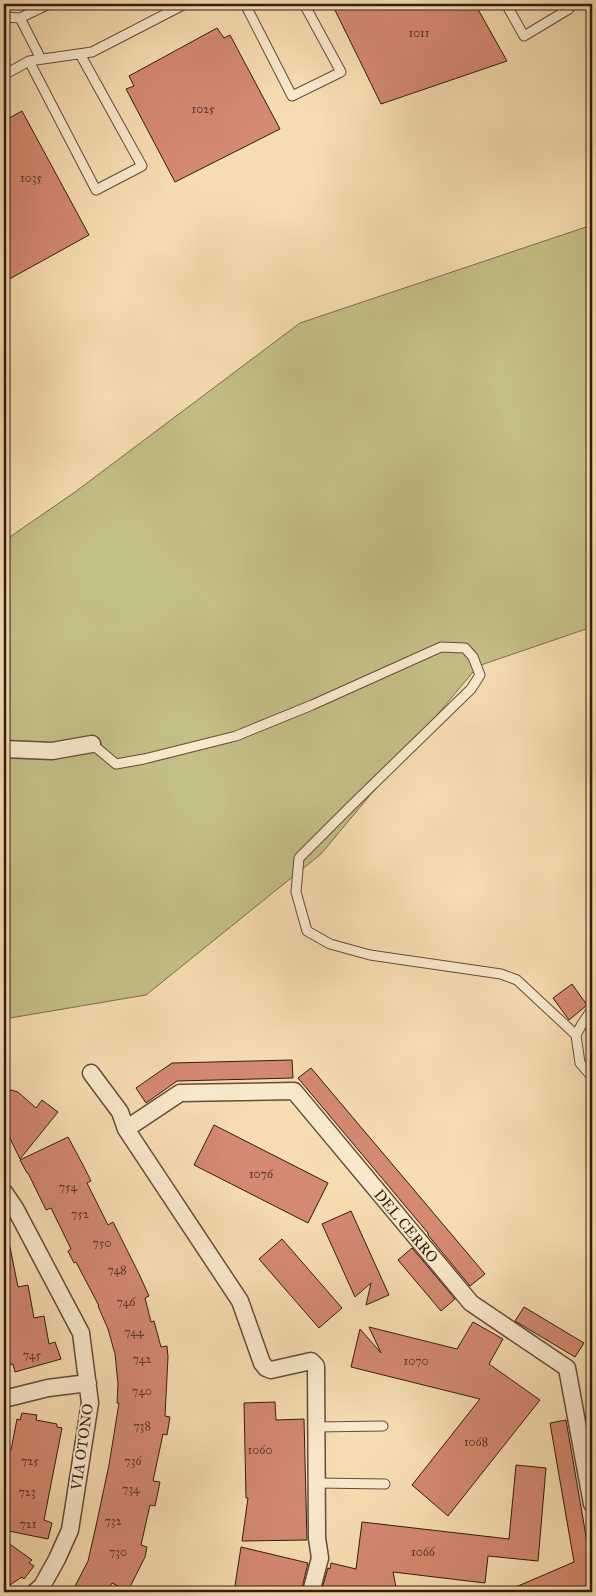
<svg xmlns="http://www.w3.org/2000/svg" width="596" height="1596" viewBox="0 0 596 1596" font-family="'IM FELL Great Primer',serif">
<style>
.green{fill:#c4bf86;stroke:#7c6e4c}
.building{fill:#d48971;stroke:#331c11}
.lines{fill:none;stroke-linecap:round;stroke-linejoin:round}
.lane-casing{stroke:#644c39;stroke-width:11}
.street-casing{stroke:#644c39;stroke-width:19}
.lane{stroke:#f9e9cc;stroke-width:9}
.street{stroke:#f9e9cc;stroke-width:16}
.labels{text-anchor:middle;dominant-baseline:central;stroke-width:4;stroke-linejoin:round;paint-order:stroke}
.number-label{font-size:12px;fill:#5b3729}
.street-label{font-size:15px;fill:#331c11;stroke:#f9e9cc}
</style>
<rect width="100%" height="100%" fill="#f6ddb1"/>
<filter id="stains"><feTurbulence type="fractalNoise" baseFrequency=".004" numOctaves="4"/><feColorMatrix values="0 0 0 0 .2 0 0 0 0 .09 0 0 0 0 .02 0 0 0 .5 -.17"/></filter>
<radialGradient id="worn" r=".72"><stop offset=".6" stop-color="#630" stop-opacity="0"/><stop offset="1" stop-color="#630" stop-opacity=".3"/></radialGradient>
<path class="green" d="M 592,225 L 592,627 L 478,666 L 321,854 L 146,995 L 4,1019 L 4,541 L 75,492 L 300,323 Z"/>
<path class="building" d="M 332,4 L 475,4 L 507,61 L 381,104 Z
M 217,28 L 224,38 L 230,35 L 280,129 L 175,182 L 126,89 L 134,86 L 129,76 Z
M 22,111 L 89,235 L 4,282 L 4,121 Z
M 572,984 L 587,1005 L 569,1020 L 553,998 Z
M 292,1060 L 293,1078 L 177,1081 L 146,1103 L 136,1088 L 172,1063 Z
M 311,1068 L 485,1274 L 470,1286 L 428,1235 L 428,1233 L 298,1078 Z
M 4,1088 L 18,1092 L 36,1108 L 42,1100 L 58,1112 L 20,1159 L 4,1126 Z
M 214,1125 L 328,1183 L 308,1223 L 194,1165 Z
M 68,1137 L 83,1165 L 91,1181 L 87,1183 L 108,1225 L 113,1222 L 139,1274 L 149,1296 L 145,1298 L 151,1322 L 154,1321 L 161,1347 L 167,1346 L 168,1357 L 165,1416 L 170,1417 L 167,1435 L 163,1434 L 153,1481 L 160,1482 L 155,1506 L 150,1505 L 141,1545 L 147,1547 L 145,1557 L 128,1591 L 112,1583 L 107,1592 L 72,1592 L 88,1561 L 96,1526 L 109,1465 L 119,1403 L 117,1403 L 118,1384 L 115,1354 L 108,1329 L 98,1306 L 99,1306 L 76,1262 L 74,1263 L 68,1251 L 71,1249 L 51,1208 L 46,1210 L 28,1173 L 27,1173 L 20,1160 Z
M 351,1211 L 389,1295 L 366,1305 L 371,1283 L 355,1297 L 322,1224 Z
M 282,1239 L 342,1308 L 319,1328 L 259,1259 Z
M 10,1247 L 18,1287 L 28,1285 L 34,1318 L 44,1316 L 49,1344 L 55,1342 L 61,1359 L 15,1372 L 13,1364 L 8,1365 L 4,1351 L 4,1248 Z
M 412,1248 L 455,1299 L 441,1311 L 398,1260 Z
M 524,1307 L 584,1343 L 575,1357 L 515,1321 Z
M 473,1322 L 503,1339 L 489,1364 L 540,1400 L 448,1516 L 412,1485 L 480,1399 L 351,1367 L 360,1329 L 381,1353 L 369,1327 L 457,1349 Z
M 275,1402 L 276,1420 L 304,1419 L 307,1540 L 242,1541 L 248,1498 L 246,1498 L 244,1403 Z
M 22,1413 L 37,1415 L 36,1420 L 57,1424 L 57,1427 L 62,1428 L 44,1520 L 52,1523 L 48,1539 L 4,1530 L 10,1499 L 4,1498 L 4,1449 L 11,1450 L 17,1419 L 20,1420 Z
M 592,1416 L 592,1450 L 586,1417 Z
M 566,1420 L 592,1571 L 592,1592 L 504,1592 L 574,1562 L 550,1423 Z
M 516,1465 L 546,1468 L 538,1561 L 488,1556 L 485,1583 L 393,1572 L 397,1592 L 321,1592 L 328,1568 L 330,1569 L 331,1563 L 356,1569 L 362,1522 L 509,1539 Z
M 4,1540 L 32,1560 L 29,1563 L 34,1566 L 24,1579 L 22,1577 L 4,1589 Z
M 241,1547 L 308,1563 L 301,1592 L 234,1592 Z"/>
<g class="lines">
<defs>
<path id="lane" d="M 245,4 L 292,96 L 341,72 L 304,4
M 506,4 L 524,36 L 569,9 L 566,4
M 4,17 L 20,18 L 49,4
M 20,18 L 41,59
M 29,61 L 96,190 L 142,166 L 80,54
M 4,75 L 29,61 L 92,52 L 185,4
M 92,744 L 116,764 L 144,759 L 236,736 L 312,705 L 441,647 L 465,648 L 473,657 L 480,675 L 471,689 L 352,805 L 299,858 L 296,892 L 307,931 L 330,944 L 370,955 L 501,974 L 517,980 L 576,1035
M 592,1009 L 582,1024 L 576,1035 L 580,1063 L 592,1077
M 316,1427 L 383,1426
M 317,1483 L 385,1484"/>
<path id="street" d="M 4,749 L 52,751 L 92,744
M 91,1073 L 120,1112 L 126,1129 L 240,1301 L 262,1363 L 266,1368 L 271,1370 L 311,1361 L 316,1366 L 317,1538 L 320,1558 L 311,1592
M 126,1129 L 180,1093 L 294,1091 L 471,1303 L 567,1368 L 592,1504
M 4,1192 L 15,1208 L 81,1333 L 90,1403 L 70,1530 L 57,1559 L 42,1586 L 35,1592
M 4,1399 L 48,1388 L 88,1383"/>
</defs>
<use href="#lane" class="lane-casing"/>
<use href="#street" class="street-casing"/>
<use href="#lane" class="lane"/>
<use href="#street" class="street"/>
</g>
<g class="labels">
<g class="number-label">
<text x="419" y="33">1011</text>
<text x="203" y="109">1025</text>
<text x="31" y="178">1035</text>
<text x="261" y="1174">1076</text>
<text x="68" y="1187">754</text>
<text x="80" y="1214">752</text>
<text x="102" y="1243">750</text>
<text x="117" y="1270">748</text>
<text x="126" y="1302">746</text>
<text x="134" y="1332">744</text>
<text x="32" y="1355">745</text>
<text x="142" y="1359">742</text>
<text x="416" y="1361">1070</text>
<text x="142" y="1391">740</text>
<text x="142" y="1426">738</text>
<text x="476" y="1442">1068</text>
<text x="260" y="1450">1060</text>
<text x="30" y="1461">725</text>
<text x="133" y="1461">736</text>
<text x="131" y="1489">734</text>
<text x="27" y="1492">723</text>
<text x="113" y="1521">732</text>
<text x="28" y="1524">721</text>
<text x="118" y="1552">730</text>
<text x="423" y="1552">1066</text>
</g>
<g class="street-label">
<text transform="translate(406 1226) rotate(50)">DEL CERRO</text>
<text transform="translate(82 1447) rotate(-82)">VIA OTONO</text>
</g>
</g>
<rect width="596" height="1596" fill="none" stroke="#f6ddb1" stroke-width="20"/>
<rect x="5" y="5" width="586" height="1586" fill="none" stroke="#331c11" stroke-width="2.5"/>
<rect x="10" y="10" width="576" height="1576" fill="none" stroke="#331c11"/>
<rect width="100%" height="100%" filter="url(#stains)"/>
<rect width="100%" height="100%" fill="url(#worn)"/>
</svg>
